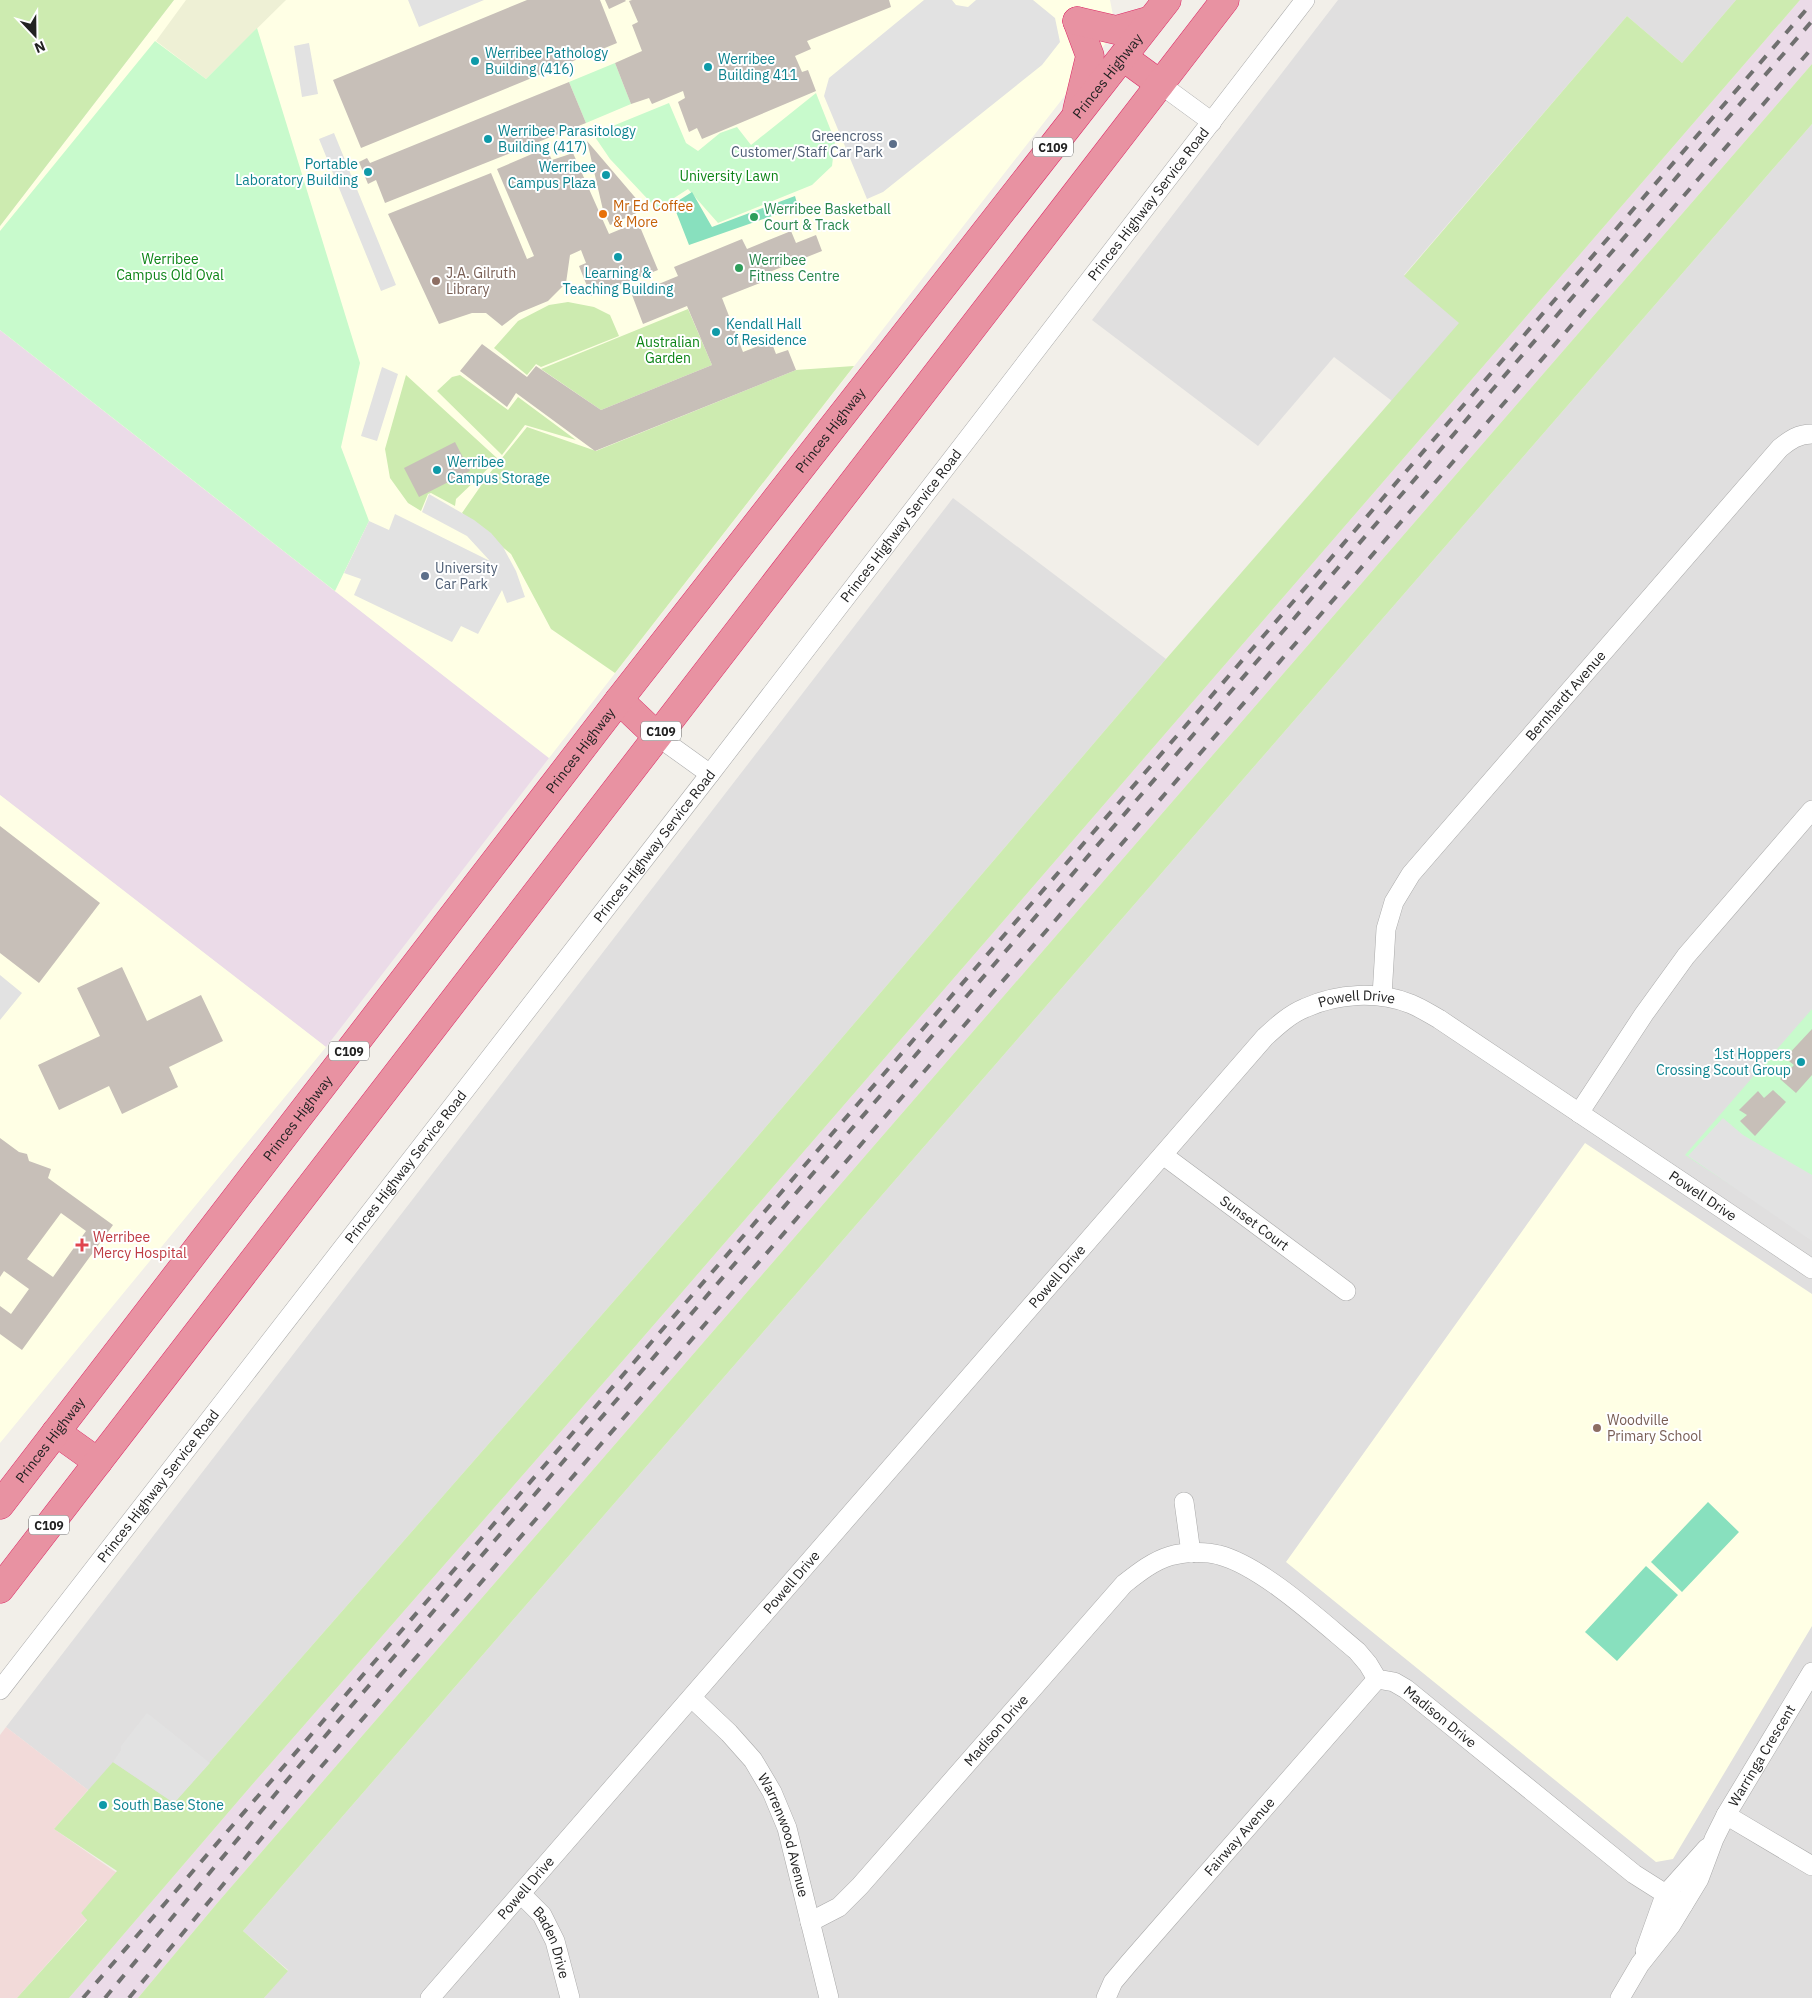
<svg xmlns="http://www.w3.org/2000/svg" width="1812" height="1998" viewBox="0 0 1812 1998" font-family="'IBM Plex Sans',sans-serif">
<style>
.residential{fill:#e0dfdf}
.commercial{fill:#f2dad9}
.industrial{fill:#ebdbe8}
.education{fill:#ffffe5}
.farmland{fill:#eef0d5}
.grass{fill:#cdebb0}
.park{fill:#c8facc}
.pitch{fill:#88e0be}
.parking{fill:#e2e2e2}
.building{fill:#c7bfb8;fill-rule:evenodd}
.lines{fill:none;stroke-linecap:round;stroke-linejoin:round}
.minor-casing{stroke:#a9a9a9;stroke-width:20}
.highway-casing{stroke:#dc2a67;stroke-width:29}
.minor{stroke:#fff;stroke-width:19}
.highway{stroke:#e892a2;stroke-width:28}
.rail{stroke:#707070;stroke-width:4;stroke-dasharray:10 10;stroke-linecap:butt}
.culture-dot{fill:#0f9aa8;stroke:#fff;stroke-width:2}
.service-dot{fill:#5c6f8a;stroke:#fff;stroke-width:2}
.food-dot{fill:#e8710a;stroke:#fff;stroke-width:2}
.leisure-dot{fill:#2e9e5b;stroke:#fff;stroke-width:2}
.education-dot{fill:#8d6e63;stroke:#fff;stroke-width:2}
.health-dot{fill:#e0444e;stroke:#fff;stroke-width:2}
.labels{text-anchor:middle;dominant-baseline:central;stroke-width:4;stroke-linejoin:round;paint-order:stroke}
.shield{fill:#fff;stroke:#646464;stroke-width:1}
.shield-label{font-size:12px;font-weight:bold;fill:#222}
.culture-label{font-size:14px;fill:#0d838f;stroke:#fff;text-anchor:start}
.street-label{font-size:14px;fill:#222;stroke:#fff}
.service-label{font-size:14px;fill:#4e5e75;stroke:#fff;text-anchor:end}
.park-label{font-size:14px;fill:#0c8416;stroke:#fff}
.food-label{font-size:14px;fill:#c56008;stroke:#fff;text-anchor:start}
.leisure-label{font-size:14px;fill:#27864d;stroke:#fff;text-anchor:start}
.education-label{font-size:14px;fill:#785e54;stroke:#fff;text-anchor:start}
.health-label{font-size:14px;fill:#be3a42;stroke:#fff;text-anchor:start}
</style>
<rect width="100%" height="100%" fill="#f2efe9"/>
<path class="residential" d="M 1338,0 L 1736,0 L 1682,63 L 1627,16 L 1404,275 L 1460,323 L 1392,401 L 1334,357 L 1258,446 L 1092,320 Z
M 1812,124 L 1812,1998 L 264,1998 L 288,1970 L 243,1931 Z
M 953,498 L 1166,659 L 734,1164 L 174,1803 L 88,1790 L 6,1727 Z"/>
<path class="commercial" d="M 6,1727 L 88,1790 L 54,1829 L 117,1873 L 81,1913 L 87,1919 L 17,1998 L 0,1998 L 0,1735 Z"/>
<path class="industrial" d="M 1800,0 L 1812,0 L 1812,64 L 219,1901 L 138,1998 L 69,1998 L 251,1786 L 626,1357 Z
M 0,330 L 549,758 L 326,1047 L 0,795 Z"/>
<path class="education" d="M 174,0 L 1110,0 L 1116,30 L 549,758 L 0,330 L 0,226 Z
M 0,795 L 326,1047 L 0,1443 Z
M 1585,1143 L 1812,1294 L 1812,1626 L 1673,1859 L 1656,1862 L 1286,1562 Z"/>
<path class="farmland" d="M 186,0 L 286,0 L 206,79 L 156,41 Z"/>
<path class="grass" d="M 0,0 L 174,0 L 0,226 Z
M 1736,0 L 1800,0 L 626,1357 L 251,1786 L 69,1998 L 17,1998 L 87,1920 L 81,1913 L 117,1871 L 54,1829 L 113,1762 L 174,1803 L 734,1164 L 1166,659 L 1459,323 L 1404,276 L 1627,16 L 1682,63 Z
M 1812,64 L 1812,124 L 243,1931 L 288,1971 L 264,1998 L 138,1998 L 219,1901 Z
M 568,302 L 594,307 L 610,315 L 619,336 L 541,367 L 536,364 L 527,375 L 494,348 L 518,321 L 549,305 Z
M 688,309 L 712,365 L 601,410 L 541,369 Z
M 854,366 L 615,673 L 551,629 L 511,554 L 462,513 L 489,474 L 527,427 L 596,451 L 796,370 Z
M 406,375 L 498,459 L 456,499 L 455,506 L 431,493 L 428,494 L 421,511 L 408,503 L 390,478 L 385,449 Z
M 460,375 L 508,410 L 518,397 L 576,440 L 525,425 L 502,455 L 437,391 L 452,377 Z"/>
<path class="park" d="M 257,28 L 360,363 L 341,447 L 369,521 L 335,591 L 0,330 L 0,231 L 155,41 L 206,79 Z
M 615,63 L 631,104 L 586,123 L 569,82 Z
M 816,93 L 835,141 L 832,166 L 812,185 L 718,223 L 688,189 L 657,209 L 610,159 L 593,134 L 669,103 L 686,143 L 698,151 L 720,133 L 737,127 L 751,145 Z
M 1812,1009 L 1812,1238 L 1685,1155 Z"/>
<path class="pitch" d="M 692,192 L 712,227 L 795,196 L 798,207 L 689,245 L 673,204 Z
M 1708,1502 L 1739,1532 L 1682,1592 L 1651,1562 Z
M 1646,1566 L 1678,1595 L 1617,1661 L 1585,1632 Z"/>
<path class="parking" d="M 408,0 L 484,0 L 419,27 Z
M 924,0 L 952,0 L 956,5 L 968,7 L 976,0 L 1033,0 L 1055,18 L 1060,42 L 1042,65 L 883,192 L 867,199 L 824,96 L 829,78 Z
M 309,43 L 318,94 L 302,97 L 294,46 Z
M 334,133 L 396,285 L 381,291 L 319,139 Z
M 382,367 L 398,374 L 377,441 L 361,436 Z
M 429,494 L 474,520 L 491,533 L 503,547 L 516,571 L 525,597 L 507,603 L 502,590 L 478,634 L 461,626 L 452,642 L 354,595 L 361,579 L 344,573 L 369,521 L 389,530 L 395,514 L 490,561 L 467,536 L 422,512 Z
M 0,975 L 22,993 L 0,1020 Z
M 1723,1118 L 1743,1135 L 1812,1175 L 1812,1241 L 1688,1156 Z
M 147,1713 L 210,1763 L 174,1803 L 113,1762 L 121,1750 L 121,1746 Z"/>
<path class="building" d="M 527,0 L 600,0 L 617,43 L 361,148 L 333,80 Z
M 605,0 L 625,0 L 626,1 L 609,9 Z
M 632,0 L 889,0 L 891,7 L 807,41 L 811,49 L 795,56 L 802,72 L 808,70 L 816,91 L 702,139 L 697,128 L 689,132 L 678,102 L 685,98 L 683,91 L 652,104 L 649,98 L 631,104 L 615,63 L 642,51 L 632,25 L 638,22 L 629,1 Z
M 569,82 L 586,123 L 385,203 L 376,180 L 368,184 L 359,162 L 367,158 L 370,163 Z
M 587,141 L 645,209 L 610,225 L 603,210 Z
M 546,148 L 552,160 L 573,153 L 609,234 L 638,222 L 658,270 L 591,296 L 579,266 L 586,263 L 581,250 L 570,255 L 566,283 L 548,301 L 519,313 L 502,326 L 486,313 L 472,313 L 439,324 L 388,214 L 491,173 L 527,259 L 534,256 L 497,169 Z
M 791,231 L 796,243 L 816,235 L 822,251 L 757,277 L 760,283 L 722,298 L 743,352 L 771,341 L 776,354 L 788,350 L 796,370 L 595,451 L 516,393 L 507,407 L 460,371 L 482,344 L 527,377 L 536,366 L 601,410 L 712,365 L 687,306 L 643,324 L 632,295 L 678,276 L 674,267 L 742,239 L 747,249 Z
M 455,442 L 470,471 L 419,497 L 404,468 Z
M 0,826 L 100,903 L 39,983 L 0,953 Z
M 122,967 L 147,1021 L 201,995 L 223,1041 L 169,1067 L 178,1087 L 122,1114 L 109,1086 L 59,1110 L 38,1065 L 100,1036 L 77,988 Z
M 1812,1029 L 1812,1075 L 1796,1093 L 1780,1079 L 1794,1065 L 1785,1058 Z
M 1773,1090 L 1786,1102 L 1755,1136 L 1740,1121 L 1747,1115 L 1739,1110 L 1758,1091 L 1764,1098 Z
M 0,1138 L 19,1152 L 27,1154 L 29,1161 L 51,1169 L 48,1178 L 113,1225 L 22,1350 L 0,1334 L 0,1306 L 11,1314 L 29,1289 L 4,1271 L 0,1277 ZM 61,1213 L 86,1231 L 53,1277 L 27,1259 Z"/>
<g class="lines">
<defs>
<g id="minor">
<path d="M 1160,84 L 1212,122"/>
<path d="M 657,736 L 710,774"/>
<path id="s1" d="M 1382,996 L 1386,929 L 1394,902 L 1411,874 L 1780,448 C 1790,440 1798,434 1812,434"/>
<path d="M 1579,1113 L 1644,1014 L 1686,956 L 1812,810"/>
<path id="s2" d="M 1163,1155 L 1346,1291"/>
<path d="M 1184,1502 L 1191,1553"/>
<path id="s3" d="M 0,1690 L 710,774 L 1305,0"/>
<path id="s4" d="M 692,1698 L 729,1733 L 753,1760 L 772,1792 L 787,1828 L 829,1998"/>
<path d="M 1726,1815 L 1812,1866"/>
<path id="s5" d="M 521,1894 L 542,1915 L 555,1941 L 570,1998"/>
<path id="s6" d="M 810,1922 L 839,1907 L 860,1886 L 1124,1584 C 1138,1573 1153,1561 1170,1556 C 1184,1552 1205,1551 1219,1555 C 1262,1566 1322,1622 1357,1651 L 1368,1664 L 1377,1679 L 1394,1682 L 1406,1689 L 1634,1874 L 1683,1905"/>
<path d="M 1645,1951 L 1665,1895 L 1707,1848"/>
<path id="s7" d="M 430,1998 L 1265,1037 C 1277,1026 1290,1014 1305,1008 C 1338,993 1378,991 1411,1004 C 1421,1008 1430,1014 1439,1019 L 1812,1269"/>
<path id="s8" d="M 1106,1998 L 1113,1982 L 1129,1963 L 1377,1679"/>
<path id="s9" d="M 1620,1998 L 1640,1964 L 1671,1925 L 1699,1879 L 1714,1839 L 1726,1815 L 1812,1672"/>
</g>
<g id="highway">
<path d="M 1077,21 L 1090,56 L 1077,110"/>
<path d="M 1077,21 L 1116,30 L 1151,20"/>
<path d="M 1123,57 L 1160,84"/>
<path d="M 619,700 L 657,736"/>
<path d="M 56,1432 L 98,1462"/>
<path id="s10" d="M 0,1505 L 619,700 L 1167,0"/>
<path d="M 0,1589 L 1225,0"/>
</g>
</defs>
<use href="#minor" class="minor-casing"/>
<use href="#highway" class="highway-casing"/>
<use href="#minor" class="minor"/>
<use href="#highway" class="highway"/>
<path class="rail" d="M 83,1998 L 1812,3
M 105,1998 L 288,1779 L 1812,21
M 129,1998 L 314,1775 L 1812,48"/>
</g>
<g class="culture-dot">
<circle cx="475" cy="61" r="5"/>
<circle cx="708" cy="67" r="5"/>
<circle cx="488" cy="139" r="5"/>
<circle cx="368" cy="172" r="5"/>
<circle cx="606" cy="175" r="5"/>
<circle cx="618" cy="257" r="5"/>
<circle cx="716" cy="332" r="5"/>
<circle cx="437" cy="470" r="5"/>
<circle cx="1801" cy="1062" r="5"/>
<circle cx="103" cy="1805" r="5"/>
</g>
<g class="service-dot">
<circle cx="893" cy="144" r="5"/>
<circle cx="425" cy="576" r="5"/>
</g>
<circle class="food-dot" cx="603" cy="214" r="5"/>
<g class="leisure-dot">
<circle cx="754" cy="217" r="5"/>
<circle cx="739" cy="268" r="5"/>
</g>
<g class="education-dot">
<circle cx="436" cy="281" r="5"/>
<circle cx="1597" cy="1428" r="5"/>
</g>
<path class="health-dot" d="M79.5 1237.5h5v5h5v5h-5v5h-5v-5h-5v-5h5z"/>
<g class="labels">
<g class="shield">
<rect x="1033" y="137.5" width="40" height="19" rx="4"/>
<rect x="641" y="721.5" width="40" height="19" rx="4"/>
<rect x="329" y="1041.5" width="40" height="19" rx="4"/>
<rect x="29" y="1515.5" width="40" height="19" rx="4"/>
</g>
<g class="shield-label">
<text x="1053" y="147">C109</text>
<text x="661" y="731">C109</text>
<text x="349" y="1051">C109</text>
<text x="49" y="1525">C109</text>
</g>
<g class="culture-label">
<text x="485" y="53">Werribee Pathology<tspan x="485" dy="16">Building (416)</tspan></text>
<text x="718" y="59">Werribee<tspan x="718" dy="16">Building 411</tspan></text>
<text x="498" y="131">Werribee Parasitology<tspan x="498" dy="16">Building (417)</tspan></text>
<text x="358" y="164" text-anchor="end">Portable<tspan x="358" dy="16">Laboratory Building</tspan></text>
<text x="596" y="167" text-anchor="end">Werribee<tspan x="596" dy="16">Campus Plaza</tspan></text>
<text x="618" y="273" text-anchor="middle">Learning &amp;<tspan x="618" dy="16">Teaching Building</tspan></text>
<text x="726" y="324">Kendall Hall<tspan x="726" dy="16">of Residence</tspan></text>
<text x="447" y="462">Werribee<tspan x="447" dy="16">Campus Storage</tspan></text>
<text x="1791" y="1054" text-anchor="end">1st Hoppers<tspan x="1791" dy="16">Crossing Scout Group</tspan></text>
<text x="113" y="1805">South Base Stone</text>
</g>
<g class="street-label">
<text stroke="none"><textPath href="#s10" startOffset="1808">Princes Highway</textPath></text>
<text stroke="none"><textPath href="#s3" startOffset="1878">Princes Highway Service Road</textPath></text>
<text stroke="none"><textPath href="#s10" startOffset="1358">Princes Highway</textPath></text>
<text stroke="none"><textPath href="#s3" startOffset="1472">Princes Highway Service Road</textPath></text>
<text stroke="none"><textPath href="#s1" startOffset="364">Bernhardt Avenue</textPath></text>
<text stroke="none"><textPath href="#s10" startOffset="952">Princes Highway</textPath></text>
<text stroke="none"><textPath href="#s3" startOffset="1068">Princes Highway Service Road</textPath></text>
<text stroke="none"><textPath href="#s7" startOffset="1376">Powell Drive</textPath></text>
<text stroke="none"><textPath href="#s10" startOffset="488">Princes Highway</textPath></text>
<text stroke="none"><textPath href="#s3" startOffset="662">Princes Highway Service Road</textPath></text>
<text stroke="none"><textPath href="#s7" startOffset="1781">Powell Drive</textPath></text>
<text stroke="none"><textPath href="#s2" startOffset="114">Sunset Court</textPath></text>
<text stroke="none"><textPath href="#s7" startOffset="956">Powell Drive</textPath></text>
<text stroke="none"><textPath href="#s10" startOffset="82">Princes Highway</textPath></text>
<text stroke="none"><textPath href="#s3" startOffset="258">Princes Highway Service Road</textPath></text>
<text stroke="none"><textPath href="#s7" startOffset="551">Powell Drive</textPath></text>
<text stroke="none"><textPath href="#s6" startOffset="846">Madison Drive</textPath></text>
<text stroke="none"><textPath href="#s6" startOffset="269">Madison Drive</textPath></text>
<text stroke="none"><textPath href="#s9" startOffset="282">Warringa Crescent</textPath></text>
<text stroke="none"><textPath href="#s4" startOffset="169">Warrenwood Avenue</textPath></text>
<text stroke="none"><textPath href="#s8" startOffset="210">Fairway Avenue</textPath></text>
<text stroke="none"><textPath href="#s7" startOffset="146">Powell Drive</textPath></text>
<text stroke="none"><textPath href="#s5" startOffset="59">Baden Drive</textPath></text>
</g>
<g class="service-label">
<text x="883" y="136">Greencross<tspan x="883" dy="16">Customer/Staff Car Park</tspan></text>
<text x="435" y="568" text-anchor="start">University<tspan x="435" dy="16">Car Park</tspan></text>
</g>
<g class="park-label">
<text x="729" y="176">University Lawn</text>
<text x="170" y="259">Werribee<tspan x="170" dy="16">Campus Old Oval</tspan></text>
<text x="668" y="342">Australian<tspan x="668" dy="16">Garden</tspan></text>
</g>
<g class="food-label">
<text x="613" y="206">Mr Ed Coffee<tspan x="613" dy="16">&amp; More</tspan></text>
</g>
<g class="leisure-label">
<text x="764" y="209">Werribee Basketball<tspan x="764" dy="16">Court &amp; Track</tspan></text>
<text x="749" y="260">Werribee<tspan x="749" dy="16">Fitness Centre</tspan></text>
</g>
<g class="education-label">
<text x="446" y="273">J.A. Gilruth<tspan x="446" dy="16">Library</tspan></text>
<text x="1607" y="1420">Woodville<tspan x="1607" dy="16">Primary School</tspan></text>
</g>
<g class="health-label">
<text x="93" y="1237">Werribee<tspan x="93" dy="16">Mercy Hospital</tspan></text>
</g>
</g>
<g transform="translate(35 35) rotate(158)" stroke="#ffffff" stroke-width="4" paint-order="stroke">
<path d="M0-4L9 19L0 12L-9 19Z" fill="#222222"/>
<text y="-8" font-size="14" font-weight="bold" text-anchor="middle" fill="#222222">N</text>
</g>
</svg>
